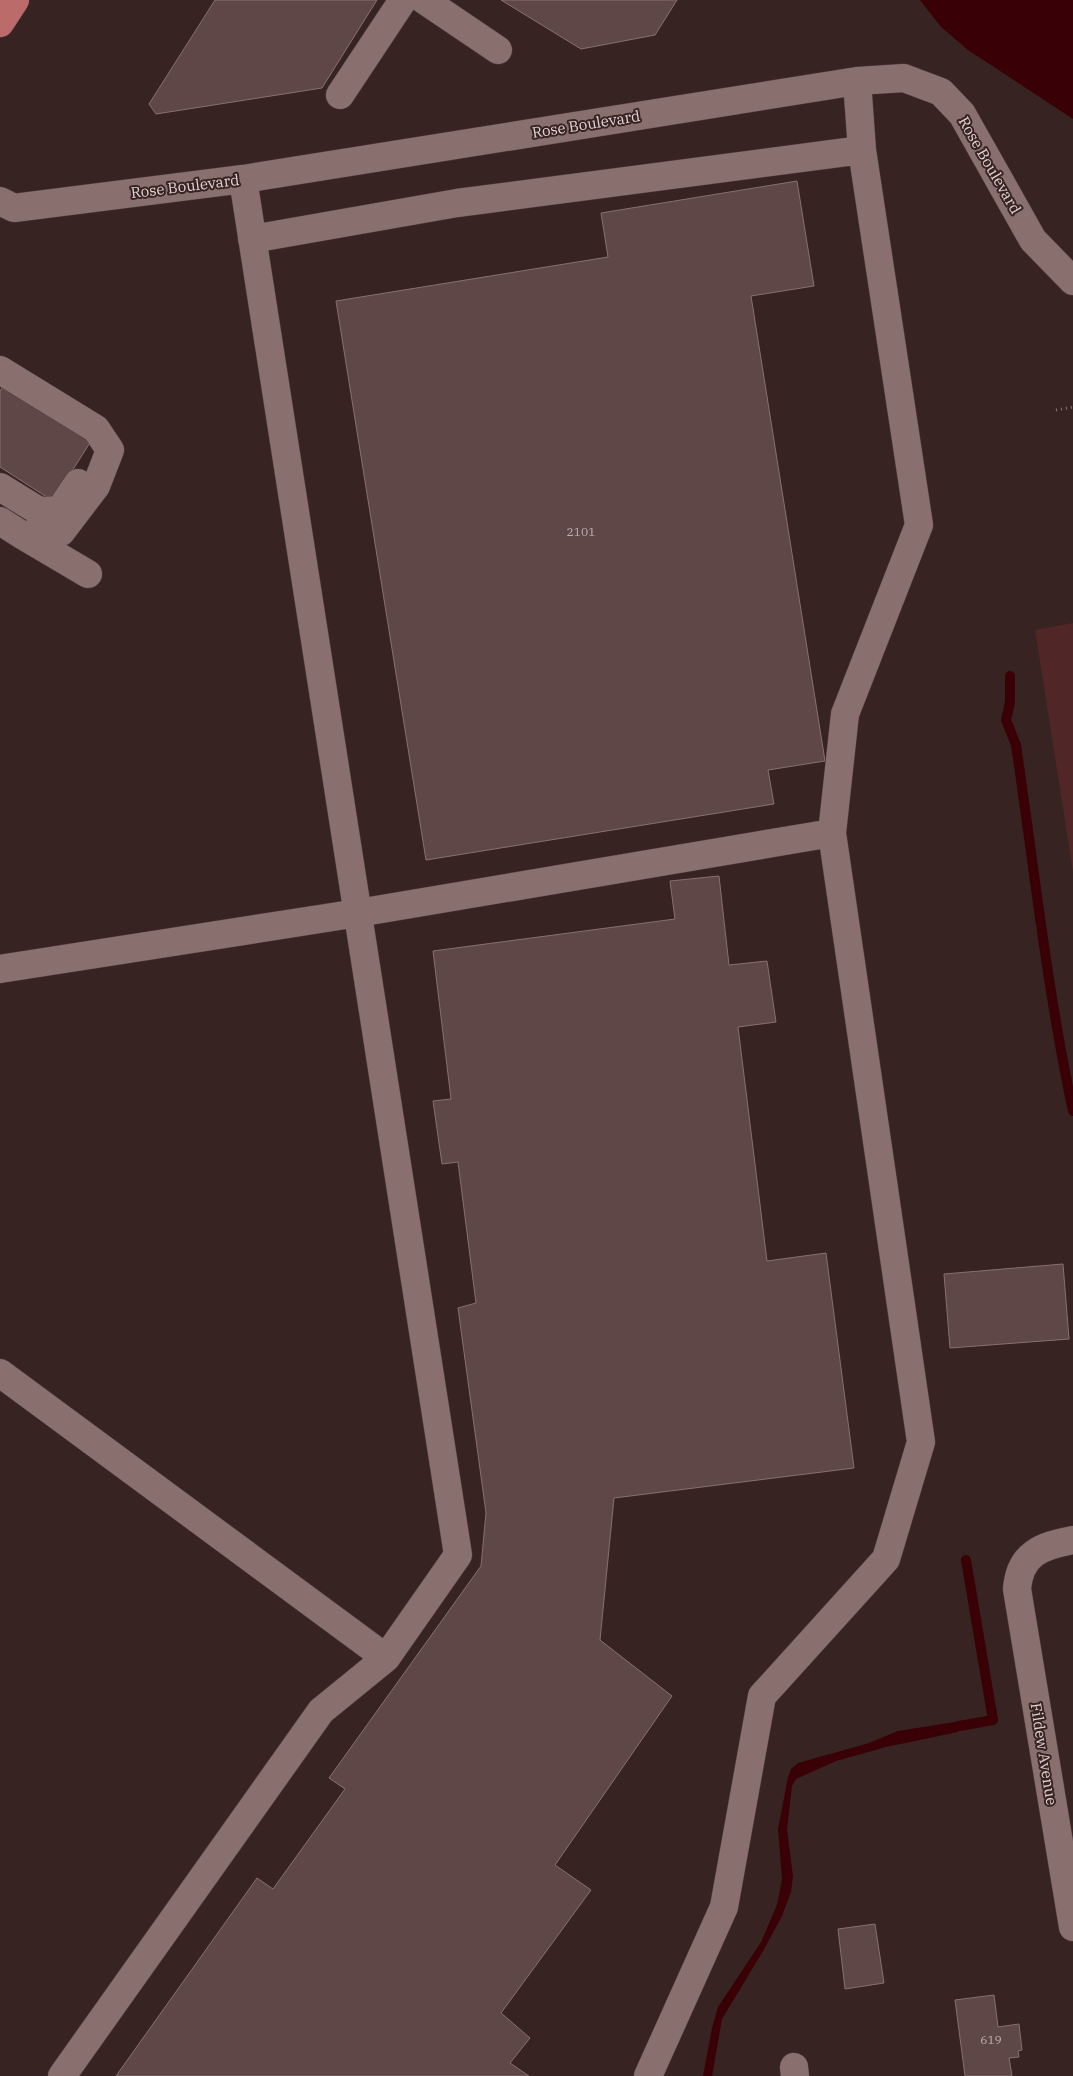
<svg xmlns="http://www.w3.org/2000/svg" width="1073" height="2076" viewBox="0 0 1073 2076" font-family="'IBM Plex Serif',serif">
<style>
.green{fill:#502627}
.water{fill:#390005}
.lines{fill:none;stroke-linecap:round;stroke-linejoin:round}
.stream{stroke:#390005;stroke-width:10}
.building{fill:#5e4746;stroke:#89706f}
.minor-casing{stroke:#51403f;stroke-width:29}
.highway-casing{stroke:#51403f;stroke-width:29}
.path{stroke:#897776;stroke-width:3;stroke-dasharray:1 4;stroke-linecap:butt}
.minor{stroke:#89706f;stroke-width:28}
.highway{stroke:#bb6b6a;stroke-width:28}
.labels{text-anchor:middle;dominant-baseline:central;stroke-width:4;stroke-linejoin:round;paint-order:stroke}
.number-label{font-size:12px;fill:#c0b0af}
.street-label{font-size:15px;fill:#e1d3d2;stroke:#382323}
</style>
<rect width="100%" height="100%" fill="#382323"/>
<path class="green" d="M 1073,623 L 1073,872 L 1035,630 Z"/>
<path class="water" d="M 920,0 L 1073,0 L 1073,119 L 968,50 L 941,27 Z
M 961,1721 L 958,1732 L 886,1747 L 836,1761 L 796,1779 L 792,1786 L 787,1830 L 793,1876 L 791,1892 L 782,1916 L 763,1951 L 722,2019 L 712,2076 L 703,2076 L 712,2028 L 718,2007 L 761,1942 L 777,1905 L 782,1879 L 778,1829 L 788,1777 L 791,1769 L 798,1763 L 869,1743 L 898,1731 Z"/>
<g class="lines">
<path class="stream" d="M 1010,676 L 1010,702 L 1006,720 L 1016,745 C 1034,867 1047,990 1073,1111
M 959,1726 L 993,1720 L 966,1560"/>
</g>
<path class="building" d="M 215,0 L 377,0 L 322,88 L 156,114 L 149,104 Z
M 501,0 L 677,0 L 655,35 L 581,49 Z
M 797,181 L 814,286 L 751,296 L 825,761 L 768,770 L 774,804 L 426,860 L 336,301 L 608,257 L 601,213 Z
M 6,382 L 93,438 L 53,501 L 0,467 L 0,391 Z
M 719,876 L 729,965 L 767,961 L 776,1022 L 738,1027 L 767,1261 L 826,1253 L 854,1468 L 614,1498 L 600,1640 L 672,1696 L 555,1865 L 591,1890 L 501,2013 L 530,2038 L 510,2063 L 529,2076 L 116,2076 L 257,1878 L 273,1889 L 345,1789 L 329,1778 L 481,1566 L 486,1513 L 458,1308 L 476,1303 L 458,1162 L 442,1164 L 433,1101 L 451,1099 L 433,951 L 675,919 L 670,881 Z
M 1063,1264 L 1069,1339 L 950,1348 L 944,1274 Z
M 875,1924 L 884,1983 L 845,1989 L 838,1929 Z
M 994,1995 L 998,2027 L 1019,2024 L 1022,2050 L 1018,2051 L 1019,2057 L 1009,2058 L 1012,2076 L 965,2076 L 955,2000 Z"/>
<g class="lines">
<defs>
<path id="minor" d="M 424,0 L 498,50
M 340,95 L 403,0
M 0,201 L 14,208 L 243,179 L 857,81 L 904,78 L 941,92 L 962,114 L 1033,240 L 1073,281
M 252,239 L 457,203 L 862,150
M 0,370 L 96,429 L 110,450 L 96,486 L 61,532 L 22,535 L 0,521
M 0,487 L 39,511 L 60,510 L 78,483
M 22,535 L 88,574
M 0,969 L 358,913 L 832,833
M 0,1373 L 386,1658
M 1073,1540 C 1042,1546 1020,1553 1017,1589 L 1073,1927
M 794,2067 L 795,2076
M 62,2076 L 321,1711 L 386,1658 L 458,1555 L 243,179
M 648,2076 L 724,1907 L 762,1696 L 886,1559 L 921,1442 L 832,833 L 845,714 L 919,525 L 862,150 L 857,81"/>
<path id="highway" d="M 0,23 L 15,0"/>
</defs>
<use href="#minor" class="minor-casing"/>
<use href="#highway" class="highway-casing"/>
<path class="path" d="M 1056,410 L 1073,407"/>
<use href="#minor" class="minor"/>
<use href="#highway" class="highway"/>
</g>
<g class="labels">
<g class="number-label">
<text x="581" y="531">2101</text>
<text x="991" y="2039">619</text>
</g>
<g class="street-label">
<text transform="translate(586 124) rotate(-9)">Rose Boulevard</text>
<text transform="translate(990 165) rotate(60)">Rose Boulevard</text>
<text transform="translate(185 186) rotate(-7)">Rose Boulevard</text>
<text transform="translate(1044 1754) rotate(81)">Fildew Avenue</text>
</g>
</g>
</svg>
